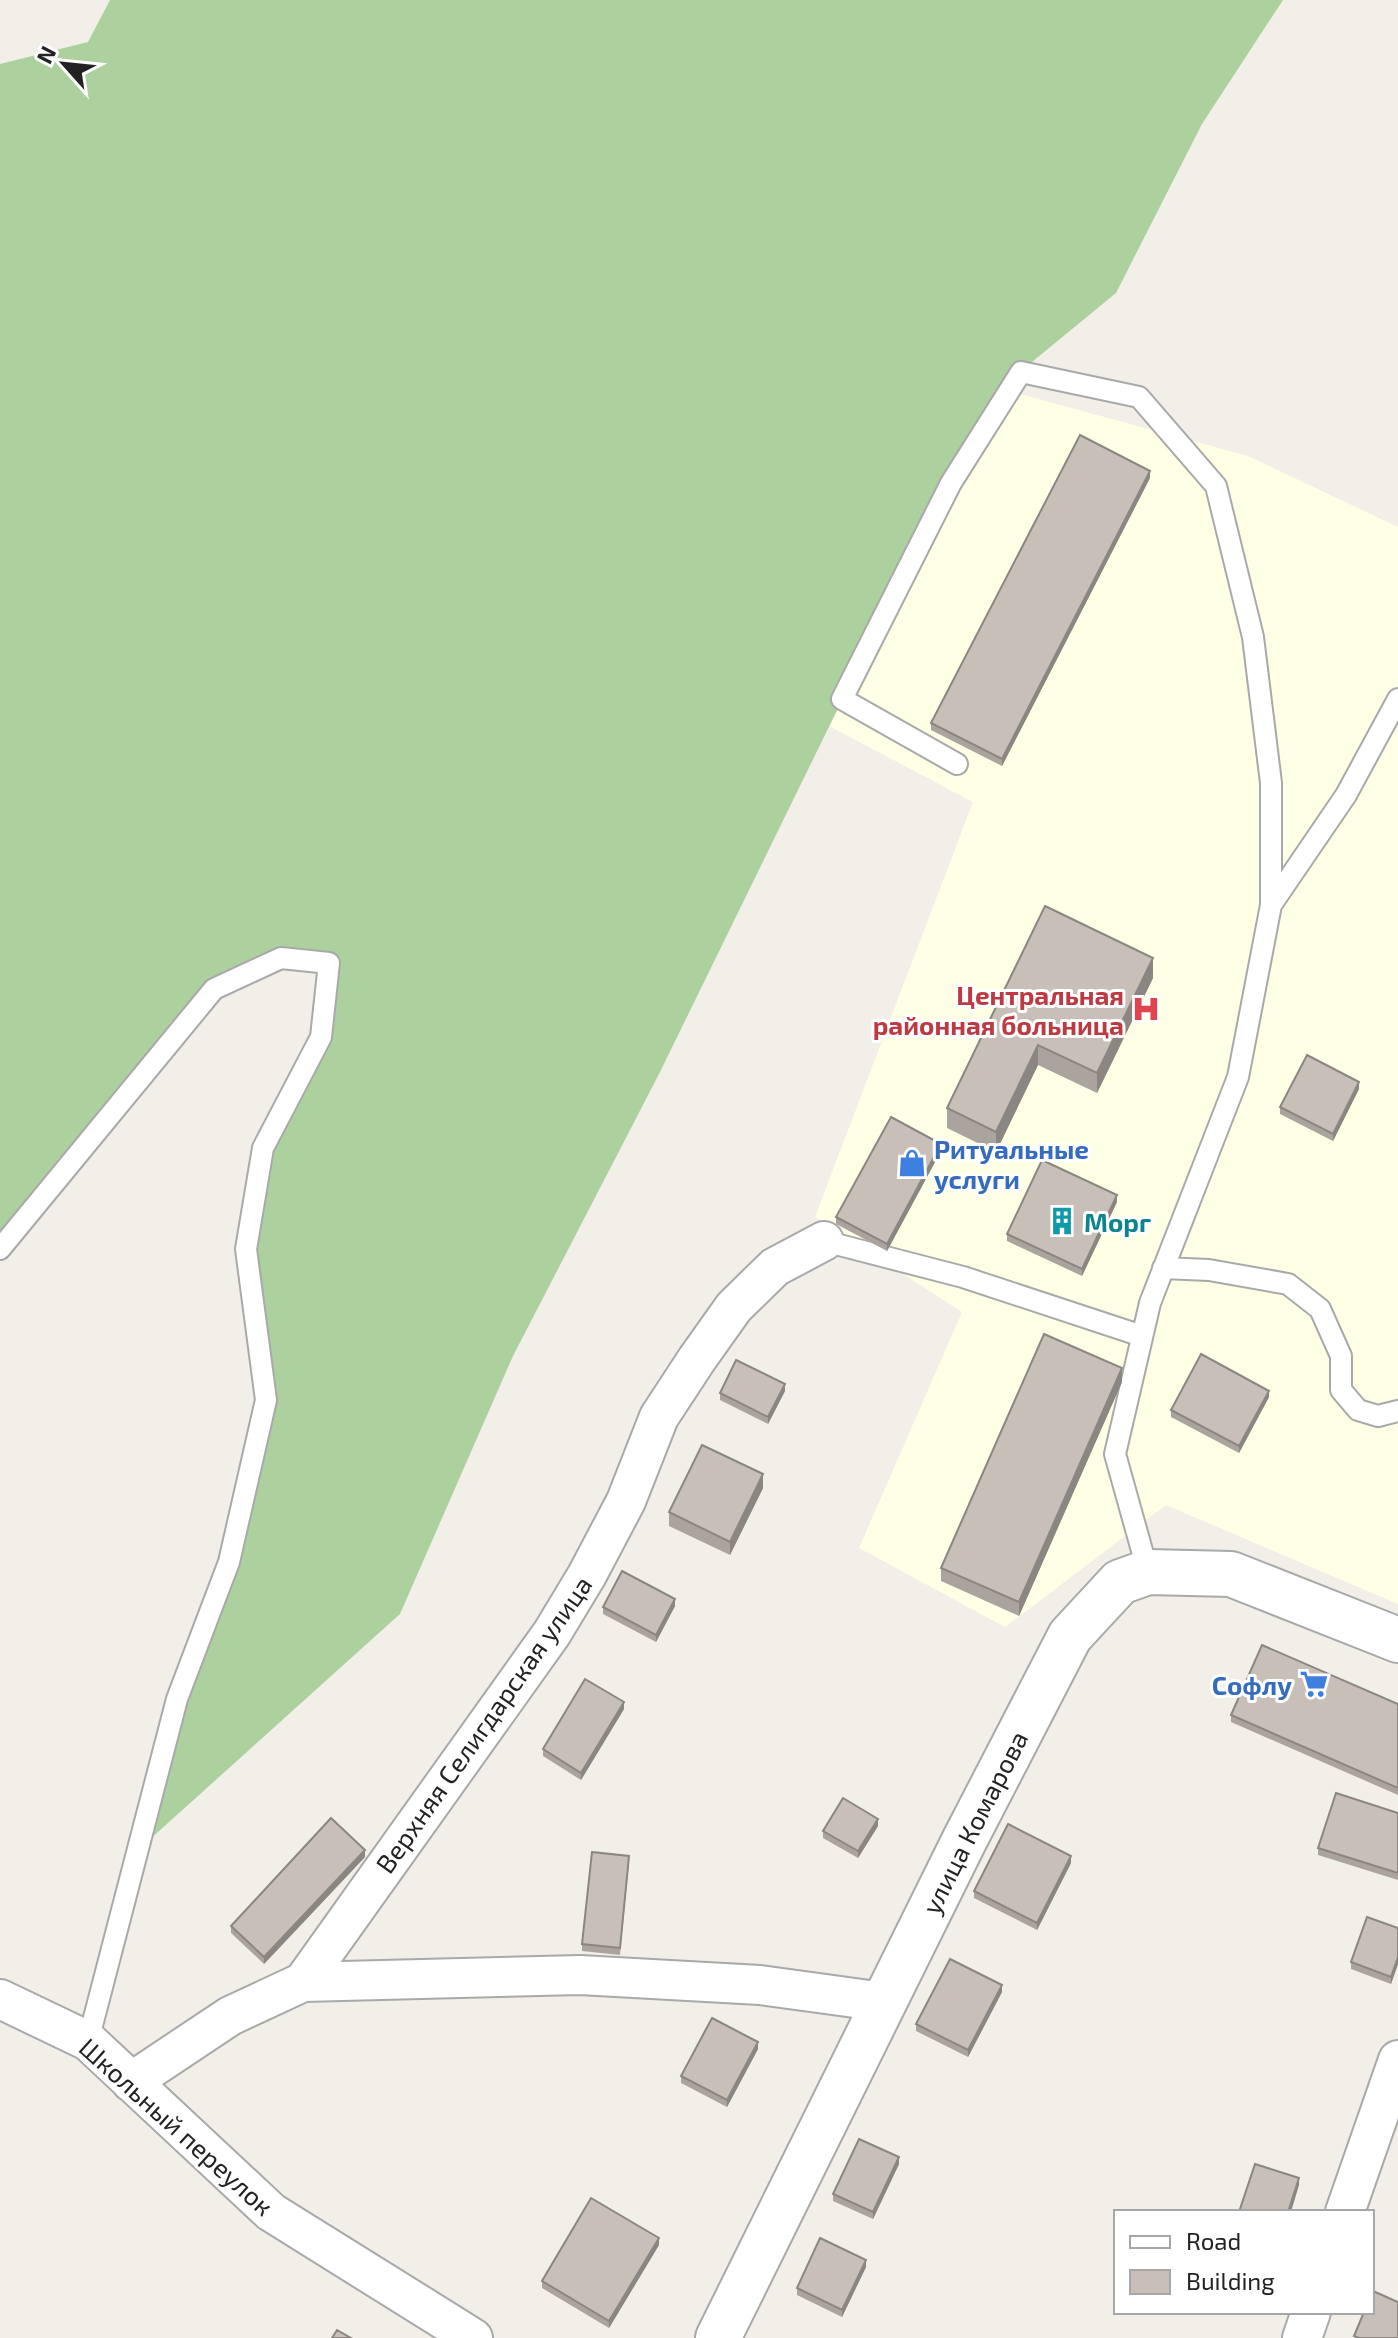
<svg xmlns="http://www.w3.org/2000/svg" width="1398" height="2338" viewBox="0 0 1398 2338" font-family="'Exo 2',sans-serif">
<style>
.education{fill:#ffffe5}
.forest{fill:#add19e}
.lines{fill:none;stroke-linecap:round;stroke-linejoin:round}
.service-casing{stroke:#a9a9a9;stroke-width:24}
.minor-casing{stroke:#a9a9a9;stroke-width:42}
.tertiary-casing{stroke:#a9a9a9;stroke-width:48}
.service{stroke:#fff;stroke-width:20}
.minor{stroke:#fff;stroke-width:38}
.tertiary{stroke:#fff;stroke-width:44}
.wall{fill:#aba49e}
.shaded-wall{fill:#8b8681}
.building{fill:#c7bfb8;stroke:#8b8681;stroke-width:2}
.labels{text-anchor:middle;dominant-baseline:central;stroke-width:6;stroke-linejoin:round;paint-order:stroke}
.health-label{font-size:26px;font-weight:bold;fill:#be3a42;stroke:#fff;text-anchor:end}
.shop-label{font-size:26px;font-weight:bold;fill:#366cbe;stroke:#fff;text-anchor:start}
.culture-label{font-size:26px;font-weight:bold;fill:#0d838f;stroke:#fff;text-anchor:start}
.street-label{font-size:26px;fill:#222;stroke:#fff}
</style>
<rect width="100%" height="100%" fill="#f2efe9"/>
<path class="education" d="M 1009,391 L 1248,456 L 1398,527 L 1398,1604 L 1166,1505 L 1005,1627 L 859,1548 L 962,1312 L 815,1217 L 973,802 L 829,726 Z"/>
<path class="forest" d="M 110,0 L 1283,0 L 1202,124 L 1116,293 L 1021,371 L 846,692 L 659,1074 L 513,1356 L 400,1614 L 138,1850 L 229,1562 L 266,1401 L 246,1249 L 263,1148 L 321,1037 L 329,964 L 281,958 L 214,989 L 0,1249 L 0,64 L 88,42 Z"/>
<g class="lines">
<defs>
<path id="service" d="M 957,764 L 842,699 L 951,483 L 1021,372 L 1139,397 L 1216,486 L 1253,637 L 1271,783 L 1271,905 L 1238,1077 L 1150,1303 L 1115,1454 L 1148,1572
M 1271,905 L 1346,795 L 1398,699
M 824,1241 L 963,1277 L 1142,1336
M 0,1249 L 214,989 L 281,958 L 329,963 L 321,1037 L 263,1148 L 246,1249 L 266,1400 L 229,1562 L 177,1699 L 88,2041
M 1163,1268 L 1209,1270 L 1288,1284 L 1320,1309 L 1341,1356 L 1341,1390 L 1358,1410 L 1378,1416 L 1398,1411"/>
<path id="minor" d="M 303,1982 L 552,1633 L 587,1575 L 626,1501 L 659,1417 L 697,1359 L 734,1307 L 775,1267 L 824,1241
M 0,1999 L 88,2041 L 271,2212 L 473,2338
M 131,2082 L 230,2016 L 303,1982 L 580,1975 L 760,1985 L 884,2002
M 1345,2212 L 1398,2060
M 1302,2338 L 1311,2312"/>
<path id="tertiary" d="M 718,2338 L 964,1841 L 1070,1636 L 1120,1582 L 1148,1572 L 1231,1574 L 1398,1640"/>
</defs>
<use href="#service" class="service-casing"/>
<use href="#minor" class="minor-casing"/>
<use href="#tertiary" class="tertiary-casing"/>
<use href="#service" class="service"/>
<use href="#minor" class="minor"/>
<use href="#tertiary" class="tertiary"/>
</g>
<path class="wall" d="M 1150,478 L 1002,766 L 931,730 L 931,723 Z
M 1045,906 L 1153,978 L 1097,1093 L 1038,1065 L 996,1152 L 947,1128 L 947,1108 Z
M 1359,1089 L 1333,1141 L 1280,1114 L 1280,1107 Z
M 941,1151 L 887,1251 L 836,1224 L 836,1217 Z
M 1117,1202 L 1082,1276 L 1007,1241 L 1007,1234 Z
M 1122,1382 L 1019,1616 L 941,1581 L 941,1568 Z
M 785,1391 L 768,1424 L 720,1400 L 720,1393 Z
M 1269,1397 L 1239,1453 L 1171,1417 L 1171,1410 Z
M 763,1488 L 730,1555 L 669,1526 L 669,1512 Z
M 675,1606 L 656,1642 L 603,1614 L 603,1607 Z
M 1398,1704 L 1398,1795 L 1231,1722 L 1231,1715 Z
M 624,1709 L 581,1780 L 543,1756 L 543,1749 Z
M 1398,1813 L 1398,1880 L 1318,1855 L 1318,1848 Z
M 878,1826 L 858,1858 L 823,1838 L 823,1831 Z
M 365,1857 L 264,1964 L 231,1933 L 231,1926 Z
M 629,1863 L 620,1955 L 582,1951 L 582,1944 Z
M 1071,1863 L 1037,1930 L 974,1898 L 974,1891 Z
M 1398,1928 L 1398,1964 L 1391,1984 L 1351,1969 L 1351,1962 Z
M 1002,1992 L 968,2057 L 916,2031 L 916,2024 Z
M 758,2049 L 727,2107 L 681,2083 L 681,2076 Z
M 899,2164 L 873,2219 L 833,2201 L 833,2194 Z
M 659,2245 L 609,2328 L 542,2288 L 542,2281 Z
M 866,2267 L 842,2317 L 797,2295 L 797,2288 Z"/>
<path class="shaded-wall" d="M 1150,471 L 1150,478 L 1002,766 L 1002,759 Z
M 1153,958 L 1153,978 L 1097,1093 L 1097,1073 Z
M 1038,1045 L 1038,1065 L 996,1152 L 996,1132 Z
M 1359,1082 L 1359,1089 L 1333,1141 L 1333,1134 Z
M 941,1144 L 941,1151 L 887,1251 L 887,1244 Z
M 1117,1195 L 1117,1202 L 1082,1276 L 1082,1269 Z
M 1122,1368 L 1122,1382 L 1019,1616 L 1019,1602 Z
M 785,1384 L 785,1391 L 768,1424 L 768,1417 Z
M 1269,1391 L 1269,1397 L 1239,1453 L 1239,1446 Z
M 763,1474 L 763,1488 L 730,1555 L 730,1542 Z
M 675,1599 L 675,1606 L 656,1642 L 656,1635 Z
M 624,1702 L 624,1709 L 581,1780 L 581,1773 Z
M 878,1819 L 878,1826 L 858,1858 L 858,1851 Z
M 365,1850 L 365,1857 L 264,1964 L 264,1957 Z
M 1071,1856 L 1071,1863 L 1037,1930 L 1037,1923 Z
M 1398,1957 L 1398,1964 L 1391,1984 L 1391,1977 Z
M 1002,1985 L 1002,1992 L 968,2057 L 968,2050 Z
M 758,2042 L 758,2049 L 727,2107 L 727,2100 Z
M 899,2157 L 899,2164 L 873,2219 L 873,2212 Z
M 1299,2178 L 1299,2185 L 1291,2212 L 1288,2212 Z
M 659,2238 L 659,2245 L 609,2328 L 609,2321 Z
M 866,2260 L 866,2267 L 842,2317 L 842,2310 Z"/>
<path class="building" d="M 1080,435 L 1150,471 L 1002,759 L 931,723 Z
M 1045,906 L 1153,958 L 1097,1073 L 1038,1045 L 996,1132 L 947,1108 Z
M 1307,1055 L 1359,1082 L 1333,1134 L 1280,1107 Z
M 891,1117 L 941,1144 L 887,1244 L 836,1217 Z
M 1042,1160 L 1117,1195 L 1082,1269 L 1007,1234 Z
M 1044,1334 L 1122,1368 L 1019,1602 L 941,1568 Z
M 1201,1354 L 1269,1391 L 1239,1446 L 1171,1410 Z
M 736,1360 L 785,1384 L 768,1417 L 720,1393 Z
M 702,1445 L 763,1474 L 730,1542 L 669,1512 Z
M 622,1571 L 675,1599 L 656,1635 L 603,1607 Z
M 1262,1645 L 1398,1704 L 1398,1788 L 1231,1715 Z
M 585,1679 L 624,1702 L 581,1773 L 543,1749 Z
M 1336,1793 L 1398,1813 L 1398,1873 L 1318,1848 Z
M 843,1798 L 878,1819 L 858,1851 L 823,1831 Z
M 331,1818 L 365,1850 L 264,1957 L 231,1926 Z
M 1008,1824 L 1071,1856 L 1037,1923 L 974,1891 Z
M 592,1852 L 629,1856 L 620,1948 L 582,1944 Z
M 1367,1917 L 1398,1928 L 1398,1957 L 1391,1977 L 1351,1962 Z
M 950,1959 L 1002,1985 L 968,2050 L 916,2024 Z
M 712,2018 L 758,2042 L 727,2100 L 681,2076 Z
M 859,2139 L 899,2157 L 873,2212 L 833,2194 Z
M 1255,2164 L 1299,2178 L 1288,2212 L 1239,2212 Z
M 591,2198 L 659,2238 L 609,2321 L 542,2281 Z
M 820,2238 L 866,2260 L 842,2310 L 797,2288 Z
M 1373,2291 L 1398,2302 L 1398,2338 L 1359,2338 L 1354,2336 L 1364,2312 L 1372,2312 L 1372,2294 Z
M 337,2330 L 351,2338 L 332,2338 Z"/>
<defs>
<symbol id="hospital-bare" viewBox="-9 -9 18 18"><path d="M-5-5h3v3.5h4V-5h3V5h-3V1.5h-4V5h-3Z" fill="#e0444e" stroke="#fff" stroke-width="2.5" paint-order="stroke"/></symbol>
<symbol id="shop-bare" viewBox="-9 -9 18 18"><path d="M-5-2.5h2.3a2.7 3.5 0 0 1 5.4 0H5L5.5 6h-11ZM-1.5-2.5h3a1.5 2.3 0 0 0-3 0Z" fill="#3f7fe0" stroke="#fff" stroke-width="2.5" paint-order="stroke"/></symbol>
<symbol id="building-bare" viewBox="-9 -9 18 18"><path d="M-4-6H4V6H1V3H-1V6H-4ZM-2.5-4.3h1.7v1.8h-1.7ZM.8-4.3h1.7v1.8H.8ZM-2.5-1h1.7V.8h-1.7ZM.8-1h1.7V.8H.8Z" fill="#0f9aa8" stroke="#fff" stroke-width="2.5" paint-order="stroke"/></symbol>
<symbol id="supermarket-bare" viewBox="-9 -9 18 18"><path d="M-6-5.5h2.5l.6 2H6L4.5 2H-2.5L-4.4-4H-6ZM-1.5 3.2a1.3 1.3 0 1 0 .1 0ZM3 3.2a1.3 1.3 0 1 0 .1 0Z" fill="#3f7fe0" stroke="#fff" stroke-width="2.5" paint-order="stroke"/></symbol>
</defs>
<g fill-rule="evenodd">
<use href="#hospital-bare" x="1126" y="989" width="40" height="40"/>
<use href="#shop-bare" x="892" y="1143" width="40" height="40"/>
<use href="#building-bare" x="1042" y="1201" width="40" height="40"/>
<use href="#supermarket-bare" x="1294" y="1664" width="40" height="40"/>
</g>
<g class="labels">
<g class="health-label">
<text x="1124" y="994">Центральная<tspan x="1124" dy="30">районная больница</tspan></text>
</g>
<g class="shop-label">
<text x="934" y="1148">Ритуальные<tspan x="934" dy="30">услуги</tspan></text>
<text x="1292" y="1684" text-anchor="end">Софлу</text>
</g>
<g class="culture-label">
<text x="1084" y="1221">Морг</text>
</g>
<g class="street-label">
<text transform="translate(483 1724) rotate(-55)">Верхняя Селигдарская улица</text>
<text transform="translate(974 1822) rotate(-63)">улица Комарова</text>
<text transform="translate(177 2126) rotate(42)">Школьный переулок</text>
</g>
</g>
<rect x="1114" y="2210" width="260" height="104" fill="#ffffff" stroke="#a7a7a7" stroke-width="2"/>
<rect x="1130" y="2236" width="40" height="12" fill="#ffffff" stroke="#a7a7a7" stroke-width="2"/>
<text x="1186" y="2250" font-size="24" fill="#222222">Road</text>
<rect x="1130" y="2270" width="40" height="24" fill="#c7bfb8" stroke="#a7a7a7" stroke-width="2"/>
<text x="1186" y="2290" font-size="24" fill="#222222">Building</text>
<g transform="translate(64 64) rotate(297)" stroke="#ffffff" stroke-width="6" paint-order="stroke">
<path d="M0-6L14 30L0 20L-14 30Z" fill="#222222"/>
<text y="-12" font-size="22" font-weight="bold" text-anchor="middle" fill="#222222">N</text>
</g>
</svg>
